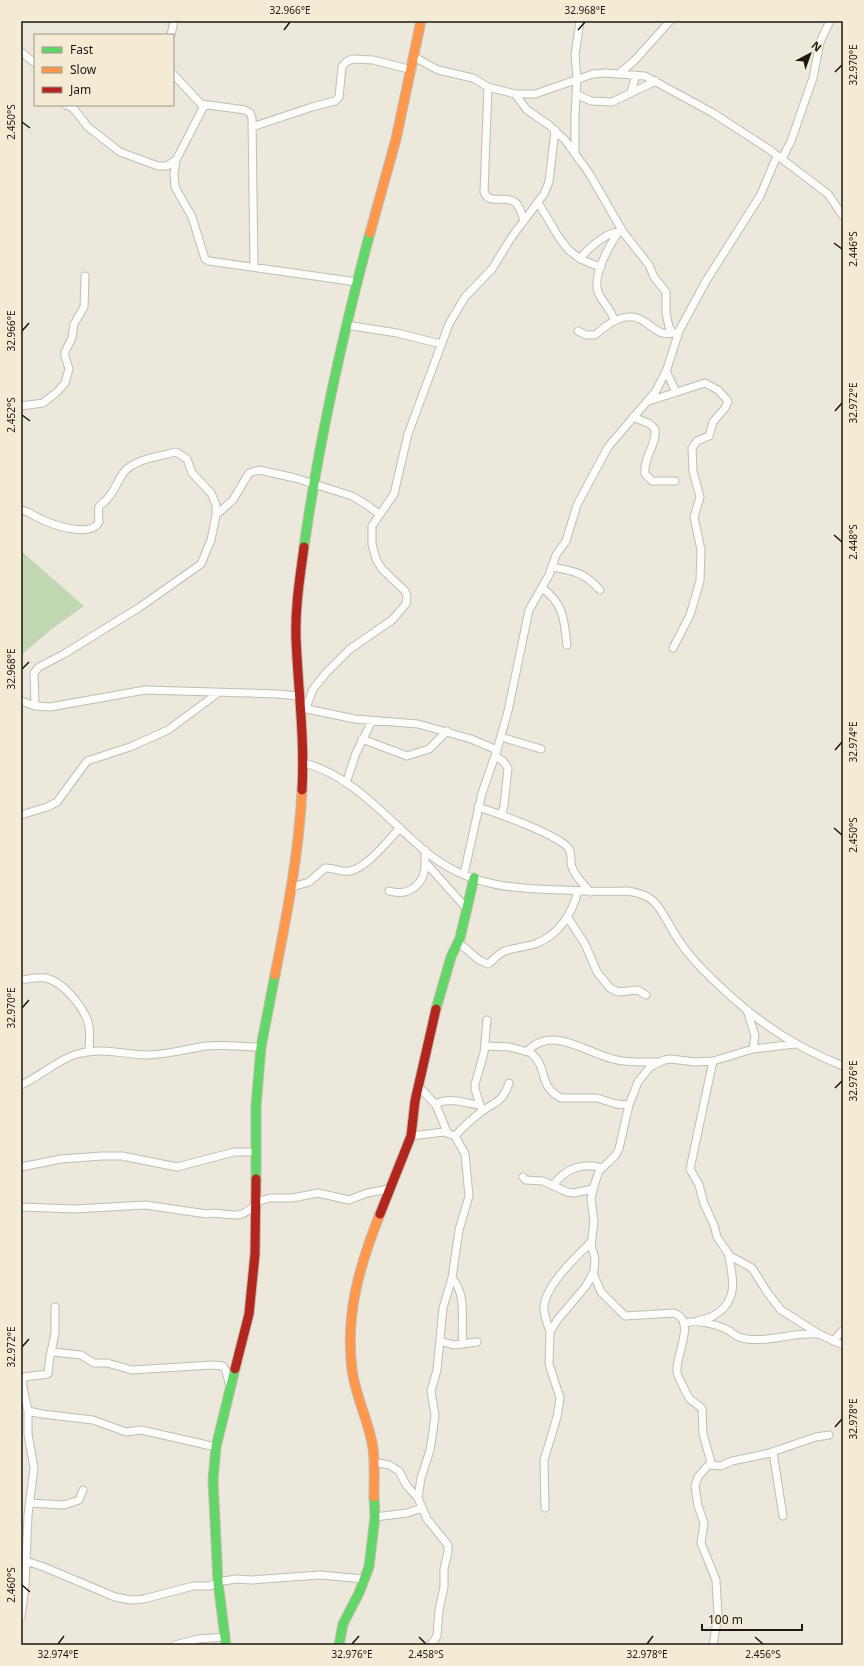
<svg xmlns="http://www.w3.org/2000/svg" width="864" height="1666" viewBox="0 0 864 1666" font-family="'Noto Sans',sans-serif">
<style>
.green{fill:#c1d7b2}
.lines{fill:none;stroke-linecap:round;stroke-linejoin:round}
.street-casing{stroke:#c0bdb2;stroke-width:9}
.fast-casing{stroke:#c0bdb2;stroke-width:11}
.slow-casing{stroke:#c0bdb2;stroke-width:11}
.jam-casing{stroke:#c0bdb2;stroke-width:11}
.street{stroke:#fcfcfa;stroke-width:7}
.fast{stroke:#63d668;stroke-width:9}
.slow{stroke:#ff974d;stroke-width:9}
.jam{stroke:#b3261e;stroke-width:9}
.ticks{fill:none;stroke:#1b180f;stroke-width:1.5}
.neatline{fill:none;stroke:#1b180f;stroke-width:1.5}
.ticks-label{font-size:10px;text-anchor:middle;fill:#1b180f}
</style>
<rect width="100%" height="100%" fill="#ece8db"/>
<path class="green" d="M 21,551 L 84,606 L 53,628 L 21,655 Z"/>
<g class="lines">
<defs>
<path id="street" d="M 171,35 L 174,21
M 21,52 L 35,63
M 414,57 L 438,70 L 473,78 L 488,87 L 515,94 L 535,94 L 593,74 L 606,73 L 645,76 L 713,113 L 770,150 L 828,194 L 843,216
M 620,73 L 635,60 L 670,21
M 173,74 L 201,104 L 203,108 L 176,160 L 174,174 L 175,187 L 192,217 L 205,259 L 209,261 L 357,282
M 488,87 L 484,192 C 489,206 507,194 516,203 C 520,207 522,215 524,221
M 631,92 L 636,75
M 515,94 L 527,110 L 549,125 L 565,140 L 589,173 L 623,232 L 649,265 L 654,277 L 666,292 L 666,313 L 669,327 L 673,333 L 678,336
M 576,94 L 591,101 L 612,102 L 656,81
M 201,104 L 245,110 L 250,113 L 252,118 L 254,267
M 66,105 L 73,108 L 88,127 L 120,152 L 158,166 L 167,166 L 176,160
M 252,127 L 312,107 L 335,101 L 339,97 L 342,67 L 346,62 L 352,59 L 373,60 L 412,70
M 575,154 L 575,115 L 577,79 L 575,55 L 580,21
M 782,159 L 791,141 L 813,78 L 820,42 L 830,21
M 538,203 C 560,235 560,255 601,267
M 580,259 C 587,249 607,232 618,232
M 614,320 C 611,309 602,302 598,292 C 592,274 611,243 621,228
M 346,325 L 397,333 L 441,344
M 578,331 L 586,335 L 595,335 C 608,323 627,309 645,322 C 655,328 659,336 673,333
M 666,371 L 676,392
M 649,401 L 705,383 L 718,390 L 728,401 L 725,408 L 713,422 L 709,436 L 697,441 L 692,448 L 693,471 L 700,497 L 694,517 L 701,550 L 700,581 L 690,615 L 673,648
M 21,406 L 43,403 L 57,392 L 65,383 L 69,369 L 65,356 L 65,352 L 72,338 L 74,324 L 84,307 L 85,276
M 633,417 L 650,424 L 655,429 C 657,445 643,457 645,474 L 652,481 L 675,481
M 21,510 C 29,511 33,516 41,519 C 53,525 91,538 99,522 C 97,497 100,511 111,494 C 116,487 119,479 124,472 C 135,459 161,456 176,452 L 187,459 L 192,473 L 211,493 L 216,505 L 216,515 L 211,540 L 201,564 L 140,607 L 64,654 L 39,667 L 34,673 L 35,706
M 216,515 L 233,500 L 249,473 L 259,470 L 295,478 L 352,496 L 367,505 L 379,514
M 552,567 C 574,571 584,572 600,590
M 542,588 C 564,604 564,619 567,645
M 21,701 L 35,706 L 50,707 L 145,690 L 277,694 L 299,696
M 302,708 L 355,719 L 418,724 L 471,739 L 497,750
M 306,708 L 313,689 L 326,673 L 350,649 L 392,620 L 406,604 L 407,596 L 405,591 L 382,569 L 376,559 L 372,544 L 372,526 L 394,494 L 408,434 L 449,324 L 465,297 L 492,269 L 511,238 L 544,194 L 549,182 L 555,130
M 501,737 L 541,749
M 362,739 L 407,756 L 429,749 L 447,731
M 495,756 L 503,761 L 508,768 L 504,806 L 501,815
M 304,763 C 355,776 390,823 430,855 C 470,886 513,889 562,890 C 584,891 606,892 628,891 C 638,893 648,895 655,903 C 665,914 671,930 680,942 C 692,960 709,976 725,991 C 763,1026 796,1047 843,1066
M 346,783 L 356,753 L 372,721
M 478,807 C 494,812 562,836 569,849 C 572,854 570,862 572,867 C 575,877 584,884 590,892
M 21,815 L 47,807 L 57,802 L 87,761 L 130,747 L 168,730 L 218,693
M 425,850 L 425,862 L 467,909
M 464,874 L 482,793 L 497,750 L 508,711 L 529,610 L 549,575 L 556,555 L 566,541 L 577,505 L 608,447 L 656,391 L 667,369 L 679,331 L 706,281 L 760,196 L 777,156
M 292,887 L 309,882 L 325,868 C 333,867 341,873 350,871 C 368,867 387,841 400,828
M 389,891 C 409,897 426,884 425,862
M 568,918 L 585,944 L 597,972 L 610,988 L 618,992 L 638,990 L 646,995
M 459,943 L 479,960 L 488,964 C 494,960 497,954 505,951 C 514,948 525,947 535,944 C 558,936 572,914 578,891
M 21,980 C 29,979 37,977 46,978 C 63,982 82,1005 88,1022 C 91,1031 89,1043 89,1052
M 747,1010 L 755,1036 L 753,1049
M 485,1046 L 510,1047 L 531,1053 C 549,1068 537,1085 561,1098 L 597,1098 L 616,1104 L 629,1105
M 527,1051 C 553,1025 584,1052 613,1059 C 627,1063 642,1062 656,1062
M 713,1061 L 690,1169 L 699,1185 L 704,1204 L 714,1225 L 717,1237 L 730,1256 L 752,1268 L 767,1292 L 781,1310 L 819,1334 L 843,1345
M 21,1085 C 39,1077 59,1059 77,1054 C 102,1047 121,1054 146,1055 C 167,1055 186,1049 206,1046 C 224,1044 243,1047 261,1047
M 419,1087 L 436,1105 L 447,1132
M 435,1104 C 452,1096 464,1104 480,1105
M 482,1111 L 475,1089 L 475,1084 L 484,1053 L 487,1020
M 411,1136 L 444,1132 L 455,1136 L 465,1154 L 469,1196 L 459,1230 L 452,1278 L 443,1308 L 437,1370 L 431,1391 L 435,1415 L 433,1431 L 430,1450 L 421,1478 L 418,1498
M 455,1136 C 463,1127 472,1119 481,1112 C 496,1101 503,1102 509,1083
M 21,1167 L 61,1159 L 102,1156 L 122,1156 L 177,1167 L 234,1152 L 256,1152
M 523,1177 L 526,1180 L 543,1181 L 567,1192 L 574,1193 L 593,1189
M 553,1186 C 564,1169 582,1162 602,1168
M 256,1202 L 270,1198 L 292,1198 L 318,1193 L 349,1200 L 367,1193 L 389,1189
M 21,1207 L 75,1209 L 145,1205 L 207,1214 C 218,1211 234,1218 242,1214 C 247,1212 251,1208 256,1205
M 593,1273 L 601,1292 L 625,1316 L 674,1313 C 697,1321 675,1355 677,1372 C 677,1375 688,1397 690,1399 C 694,1403 699,1405 702,1409 L 703,1434 L 711,1462 L 698,1477 L 695,1486 L 698,1506 L 704,1523 L 701,1543 L 716,1580 L 718,1616 L 713,1645
M 452,1278 C 468,1296 460,1321 463,1344
M 698,1321 C 702,1319 707,1319 711,1317 C 739,1303 734,1279 728,1253
M 684,1324 C 694,1318 718,1325 728,1330 C 732,1332 735,1336 739,1337 C 760,1345 793,1332 817,1334
M 550,1332 C 548,1326 545,1318 544,1311 C 542,1288 576,1257 591,1242
M 440,1341 L 454,1345 L 477,1342
M 833,1341 L 843,1330
M 51,1352 L 55,1333 L 55,1307
M 28,1411 L 42,1414 L 93,1420 L 126,1432 L 141,1430 L 216,1447
M 773,1452 L 783,1516
M 373,1462 L 389,1465 L 399,1471 L 407,1486 L 418,1498 L 427,1519 L 448,1545 L 448,1552 L 444,1569 L 444,1587 L 439,1610 L 437,1636 L 431,1645
M 710,1465 L 721,1466 L 732,1461 L 766,1454 L 816,1437 L 829,1435
M 30,1503 L 64,1505 L 79,1500 L 83,1490
M 545,1508 L 544,1460 L 557,1417 L 560,1398 L 549,1364 L 550,1332 L 558,1319 L 586,1286 L 594,1271 L 595,1258 L 591,1246 L 594,1222 L 591,1199 L 594,1186 L 599,1171 L 615,1156 L 619,1149 L 629,1105 L 638,1082 L 650,1067 L 664,1060 L 671,1059 L 695,1062 L 713,1061 L 753,1049 L 795,1044
M 375,1517 L 407,1513 L 422,1508
M 26,1561 L 44,1567 L 115,1597 L 131,1600 L 144,1599 L 193,1586 L 210,1586 L 218,1582 L 236,1579 L 252,1580 L 320,1575 L 364,1579
M 21,1617 L 25,1586 L 28,1515 L 34,1468 L 28,1434 L 28,1411 L 22,1383 L 24,1377 L 48,1374 L 50,1355 L 53,1352 L 81,1355 L 94,1363 L 107,1363 L 132,1370 L 212,1365 L 223,1366 L 226,1371 L 230,1386
M 175,1645 L 198,1639 L 225,1637"/>
<path id="fast" d="M 304,547 C 319,441 342,337 370,233
M 436,1009 L 451,957 L 460,938 L 474,878
M 256,1179 L 256,1106 L 261,1047 L 275,975
M 226,1645 L 218,1582 L 213,1480 L 216,1447 L 235,1369
M 339,1645 L 343,1624 L 359,1593 L 369,1567 L 375,1517 L 374,1497"/>
<path id="slow" d="M 370,233 L 396,139 L 421,21
M 275,975 C 287,914 299,853 302,790
M 374,1497 C 374,1481 375,1464 373,1448 C 369,1421 355,1396 352,1369 C 345,1314 360,1264 380,1214"/>
<path id="jam" d="M 302,790 C 305,739 298,689 296,638 C 295,607 300,577 304,547
M 380,1214 L 411,1136 L 415,1101 L 436,1009
M 235,1369 L 249,1314 L 255,1254 L 256,1179"/>
</defs>
<use href="#street" class="street-casing"/>
<use href="#fast" class="fast-casing"/>
<use href="#slow" class="slow-casing"/>
<use href="#jam" class="jam-casing"/>
<use href="#street" class="street"/>
<use href="#fast" class="fast"/>
<use href="#slow" class="slow"/>
<use href="#jam" class="jam"/>
</g>
<path class="ticks" d="M 284,30 L 290,22M 578,30 L 585,22M 835,72 L 842,65M 22,122 L 30,128M 834,243 L 842,249M 22,331 L 29,323M 835,411 L 842,403M 22,415 L 30,421M 834,535 L 842,542M 22,669 L 29,662M 835,750 L 842,742M 834,828 L 842,835M 22,1008 L 29,1000M 835,1088 L 842,1081M 22,1347 L 29,1339M 835,1427 L 842,1419M 22,1585 L 30,1592M 419,1637 L 426,1644M 755,1637 L 763,1644M 58,1644 L 64,1636M 352,1644 L 359,1636M 647,1644 L 653,1636"/>
<rect width="864" height="1666" fill="none" stroke="#f3ebd4" stroke-width="44"/>
<rect x="34" y="34" width="140" height="72" fill="#f3ebd4" stroke="#9d9785"/>
<rect x="42" y="47" width="20" height="6" fill="#63d668" stroke="#9d9785"/>
<text x="70" y="54" font-size="12" fill="#1b180f">Fast</text>
<rect x="42" y="67" width="20" height="6" fill="#ff974d" stroke="#9d9785"/>
<text x="70" y="74" font-size="12" fill="#1b180f">Slow</text>
<rect x="42" y="87" width="20" height="6" fill="#b3261e" stroke="#9d9785"/>
<text x="70" y="94" font-size="12" fill="#1b180f">Jam</text>
<g transform="translate(810 54) rotate(41)" stroke="#f3ebd4" stroke-width="3" paint-order="stroke">
<path d="M0-3L7 15L0 10L-7 15Z" fill="#1b180f"/>
<text y="-6" font-size="11" font-weight="bold" text-anchor="middle" fill="#1b180f">N</text>
</g>
<path d="M702 1624v6h100v-6" fill="none" stroke="#1b180f" stroke-width="2"/>
<text x="708" y="1624" font-size="12" fill="#1b180f" stroke="#f3ebd4" stroke-width="3" paint-order="stroke">100 m</text>
<rect x="22" y="22" width="820" height="1622" class="neatline"/>
<g class="ticks-label">
<text x="290" y="14">32.966°E</text>
<text x="585" y="14">32.968°E</text>
<text transform="translate(853 65) rotate(-90)" y="4">32.970°E</text>
<text transform="translate(11 122) rotate(-90)" y="4">2.450°S</text>
<text transform="translate(853 249) rotate(-90)" y="4">2.446°S</text>
<text transform="translate(11 331) rotate(-90)" y="4">32.966°E</text>
<text transform="translate(853 403) rotate(-90)" y="4">32.972°E</text>
<text transform="translate(11 415) rotate(-90)" y="4">2.452°S</text>
<text transform="translate(853 542) rotate(-90)" y="4">2.448°S</text>
<text transform="translate(11 669) rotate(-90)" y="4">32.968°E</text>
<text transform="translate(853 742) rotate(-90)" y="4">32.974°E</text>
<text transform="translate(853 835) rotate(-90)" y="4">2.450°S</text>
<text transform="translate(11 1008) rotate(-90)" y="4">32.970°E</text>
<text transform="translate(853 1081) rotate(-90)" y="4">32.976°E</text>
<text transform="translate(11 1347) rotate(-90)" y="4">32.972°E</text>
<text transform="translate(853 1419) rotate(-90)" y="4">32.978°E</text>
<text transform="translate(11 1585) rotate(-90)" y="4">2.460°S</text>
<text x="58" y="1658">32.974°E</text>
<text x="352" y="1658">32.976°E</text>
<text x="426" y="1658">2.458°S</text>
<text x="647" y="1658">32.978°E</text>
<text x="763" y="1658">2.456°S</text>
</g>
</svg>
